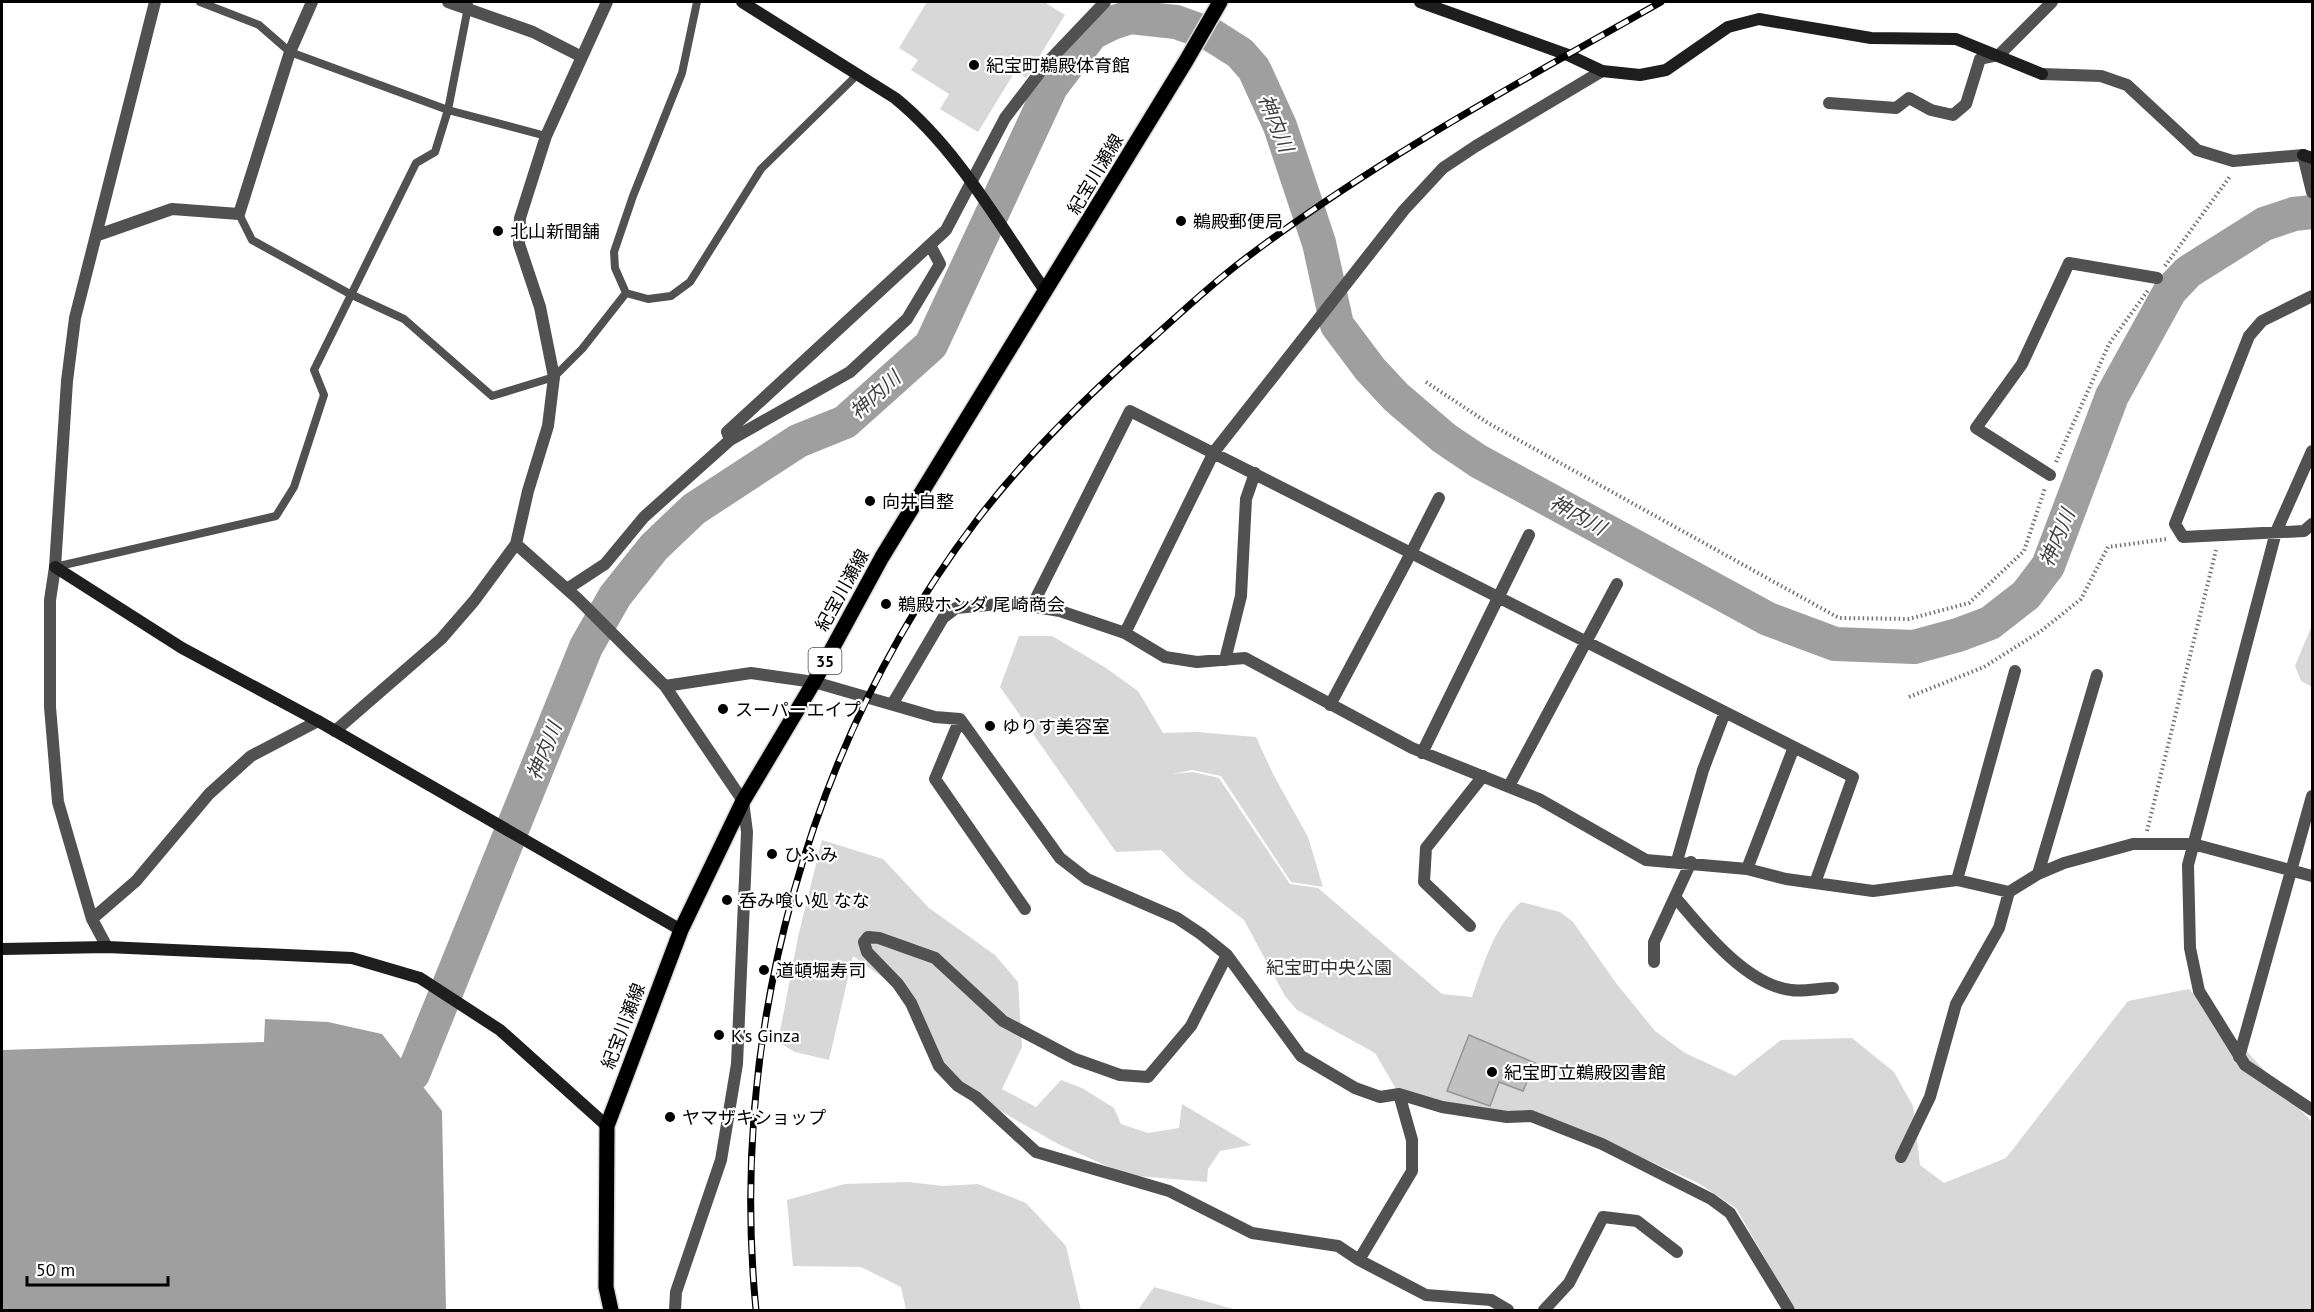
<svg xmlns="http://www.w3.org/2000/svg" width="2314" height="1312" viewBox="0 0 2314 1312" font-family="'PT Sans','Noto Sans JP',sans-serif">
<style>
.green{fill:#d8d8d8}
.water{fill:#9f9f9f}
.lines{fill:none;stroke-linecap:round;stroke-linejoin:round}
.river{stroke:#9f9f9f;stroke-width:34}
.building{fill:#c0c0c0;stroke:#959595;stroke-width:1.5}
.primary-casing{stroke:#dbdbdb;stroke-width:18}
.path{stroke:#737373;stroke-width:4;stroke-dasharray:1.5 3;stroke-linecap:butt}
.lane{stroke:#515151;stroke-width:8}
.street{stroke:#515151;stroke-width:12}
.secondary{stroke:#1e1e1e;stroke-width:12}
.primary{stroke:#000;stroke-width:15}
.rail-casing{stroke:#000;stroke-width:7}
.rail{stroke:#fff;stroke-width:4.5;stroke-dasharray:14;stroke-linecap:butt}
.poi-dot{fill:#000;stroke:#fff;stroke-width:2}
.labels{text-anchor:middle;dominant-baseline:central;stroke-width:4.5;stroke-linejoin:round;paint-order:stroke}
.shield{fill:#fff;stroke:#4c4c4c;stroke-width:1.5}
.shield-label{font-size:16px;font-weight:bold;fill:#000}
.poi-label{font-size:18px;fill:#000;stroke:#fff;text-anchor:start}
.street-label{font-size:18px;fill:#000;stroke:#fff}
.park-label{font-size:18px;fill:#2f2f2f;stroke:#fff}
.water-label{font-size:20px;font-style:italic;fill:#404040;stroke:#fff}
</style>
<rect width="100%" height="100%" fill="#fff"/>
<path class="green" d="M 927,2 L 1044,2 L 1065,15 L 1026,78 L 1016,70 L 978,132 L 940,109 L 949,94 L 911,70 L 918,60 L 899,48 Z
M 2312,625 L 2312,687 L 2301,681 L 2295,666 Z
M 1019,636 L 1052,636 L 1106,668 L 1138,691 L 1163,733 L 1197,732 L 1256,737 L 1273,774 L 1308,837 L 1323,887 L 1291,882 L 1221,776 L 1192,770 L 1172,774 L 1193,772 L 1219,778 L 1290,884 L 1318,888 L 1442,994 L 1472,997 C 1484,963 1494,927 1521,902 L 1560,912 L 1573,922 L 1616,983 L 1655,1031 L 1685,1053 L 1735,1076 L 1781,1040 L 1852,1038 L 1894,1072 L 1913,1106 L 1920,1165 L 1944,1183 L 2006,1158 L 2128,1001 L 2189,989 L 2312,1122 L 2312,1310 L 1797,1310 L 1790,1302 L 1736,1208 L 1698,1183 L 1621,1148 L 1535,1118 L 1399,1094 L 1375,1053 L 1297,1010 L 1285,996 L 1244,920 L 1187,876 L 1161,850 L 1116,852 L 1000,687 Z
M 822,840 L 883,859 L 929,908 L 995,955 L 1018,982 L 1022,1047 L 1002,1089 L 1036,1107 L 1061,1080 L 1082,1088 L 1114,1108 L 1121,1124 L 1148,1133 L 1179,1128 L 1182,1104 L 1251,1145 L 1220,1151 L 1208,1169 L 1207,1182 L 1127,1175 L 1058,1144 L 976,1097 L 936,1059 L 903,992 L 853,956 L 829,1060 L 795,1052 L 778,1042 L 798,937 Z
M 908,1182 L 943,1186 L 978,1184 L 1026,1203 L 1066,1246 L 1081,1310 L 906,1310 L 901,1287 L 861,1267 L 793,1266 L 787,1200 L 845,1184 Z
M 1154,1287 L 1237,1310 L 1138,1310 Z"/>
<path class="water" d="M 265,1019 L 328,1022 L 382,1034 L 442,1111 L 446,1310 L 2,1310 L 2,1050 L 264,1042 Z"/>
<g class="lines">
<path class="river" d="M 413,1074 L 586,647 L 615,596 L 654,547 L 694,509 L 798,441 L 845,422 L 931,345 L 1051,87 L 1092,33 L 1112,23 L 1130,17 L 1176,22 L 1210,34 L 1240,53 L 1254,69 L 1280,126 L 1319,243 L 1337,325 L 1370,369 L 1396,397 L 1444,438 L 1478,461 L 1768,619 L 1835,644 L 1914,647 L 1958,635 L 1990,623 L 2026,595 L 2048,566 L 2112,396 L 2170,291 L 2188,272 L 2264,224 L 2294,214 L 2312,212"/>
</g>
<path class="building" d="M 1469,1035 L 1535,1063 L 1523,1091 L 1499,1082 L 1490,1106 L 1447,1091 Z"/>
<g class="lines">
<defs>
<path id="primary" d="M 611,1310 L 606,1287 L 607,1126 L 681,930 L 743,801 L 814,682 L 882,557 L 1186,61 L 1220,2"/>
</defs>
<use href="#primary" class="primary-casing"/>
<path class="path" d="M 2165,266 L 2231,175
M 1426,382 L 1488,423 L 1839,618 L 1909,619 L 1969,603 L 2024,551 L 2045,488
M 2056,462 L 2109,344 L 2149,289
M 1909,697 L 1984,667 L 2041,631 L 2081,599 L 2108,547 L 2167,539
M 2147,831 L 2216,550"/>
<path class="lane" d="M 200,2 L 259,25 L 290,52 L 448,110 L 546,136
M 239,214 L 252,240 L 350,294 L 404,319 L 492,396 L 554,377 L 582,349 L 626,293 L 648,299 L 671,296 L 690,282 L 761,169 L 857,75
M 626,293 L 615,268 L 614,252 L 633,196 L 682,73 L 697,2
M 55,567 L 276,516 L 294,487 L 324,395 L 314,370 L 416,163 L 435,152 L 448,110 L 469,2"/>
<path class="street" d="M 448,2 L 533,32 L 582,57
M 2042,74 L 2101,76 L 2127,85 L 2197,150 L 2233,161 L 2303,155 L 2312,192
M 1829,103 L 1896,108 L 1909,98 L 1931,110 L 1953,115 L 1966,104 L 1980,59 L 1999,55 L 2052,2
M 98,235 L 172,209 L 239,214 L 290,52 L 312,2
M 2312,296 L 2262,321 L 2249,336 L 2175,524 L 2183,537 L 2304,531 L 2312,524
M 730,440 L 850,372 L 907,319 L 940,264 L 930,245
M 2312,451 L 2276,532 L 2188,865 L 2190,948 L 2199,991 L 2245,1065 L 2312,1110
M 2050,475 L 1976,428 L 2022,364 L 2069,263 L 2157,278
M 1439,498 L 1411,553 L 1853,777 L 1815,883
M 516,544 L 578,599 L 665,686 L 743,801 L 747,832 L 737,1064 L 721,1160 L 676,1292 L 675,1310
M 567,589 L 605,564 L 644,517 L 730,440 L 727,432 L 946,230 L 1005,118 L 1047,63 L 1105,2
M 1032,606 L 1130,411 L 1411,553 L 1330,705
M 1125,633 L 1214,452 L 1404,210 L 1443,168 L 1476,146 L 1602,71
M 1225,660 L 1241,596 L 1246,499 L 1255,473
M 665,686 L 751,673 L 814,682 L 935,717 L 960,719 L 1060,858 L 1087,879 L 1177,918 L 1201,934 L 1227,955 L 1301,1056 L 1355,1088 L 1380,1097 L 1399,1094 L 1442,1107 L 1507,1117 L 1531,1116 L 1602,1144 L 1711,1199 L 1730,1213 L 1789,1310
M 893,703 L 943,618 L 956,608 L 1010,603 L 1060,611 L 1125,633 L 1165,657 L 1197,662 L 1245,658 L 1412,748 L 1539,799 L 1646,860 L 1747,869 L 1786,879 L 1873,891 L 1957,880 L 2009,892 L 2038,874 L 2064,863 L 2133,844 L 2193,844 L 2312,876
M 960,719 L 935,779 L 1025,909
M 335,731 L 441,639 L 474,601 L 516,544 L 528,491 L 548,426 L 554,377 L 540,307 L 519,244 L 520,218 L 546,136 L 607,2
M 1422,753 L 1529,535
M 1509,786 L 1617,584
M 1677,861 L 1703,770 L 1725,712
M 1747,869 L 1794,747
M 2038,874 L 2097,675
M 1957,880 L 2015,671
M 1675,897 C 1702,929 1746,985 1791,990 C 1804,992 1820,988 1833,988
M 92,919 L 136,881 L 209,794 L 251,756 L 318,721
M 1470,926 L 1424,882 L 1426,848 L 1483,776
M 107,947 L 92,919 L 58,802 L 50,707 L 50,600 L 55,567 L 67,381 L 75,318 L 155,2
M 1227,955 L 1191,1026 L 1148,1077 L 1120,1075 L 1075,1059 L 1003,1021 L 935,958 L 879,938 L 868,937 L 864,942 L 867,952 L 898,984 L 911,1003 L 939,1066 L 958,1086 L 976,1097 L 1036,1152 L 1169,1191 L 1252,1233 L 1338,1246 L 1359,1260 L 1412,1171 L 1412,1140 L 1399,1094
M 1654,962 L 1654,942 L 1691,862
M 2239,1057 L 2312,796
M 1901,1157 L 1930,1097 L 1956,1004 L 1999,928 L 2009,892
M 1359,1260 L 1426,1295 L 1491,1300 L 1508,1310
M 1544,1310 L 1569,1283 L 1603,1217 L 1637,1221 L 1677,1252"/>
<path class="secondary" d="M 742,2 L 895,98 C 958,149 1000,226 1046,292
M 1420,2 L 1568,55 L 1602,71 L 1640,75 L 1666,70 L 1728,27 L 1759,19 L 1871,38 L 1956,39 L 2042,74
M 2303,155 L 2312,158
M 55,567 L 182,648 L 318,721 L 681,930
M 2,949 L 107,947 L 352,958 L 420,978 L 500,1030 L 607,1126"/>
<use href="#primary" class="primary"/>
<defs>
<path id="rail" d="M 756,1310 C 729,1033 808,743 977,520 C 1029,452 1091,392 1155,336 C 1185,309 1214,282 1246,258 C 1377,159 1520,82 1661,2"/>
</defs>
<use href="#rail" class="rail-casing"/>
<use href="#rail" class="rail"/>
</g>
<g class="poi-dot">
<circle cx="974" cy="65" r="6"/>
<circle cx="1181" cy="221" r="6"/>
<circle cx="498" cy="231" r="6"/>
<circle cx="870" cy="501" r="6"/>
<circle cx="886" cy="604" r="6"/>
<circle cx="723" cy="709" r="6"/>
<circle cx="990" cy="726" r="6"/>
<circle cx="772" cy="854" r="6"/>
<circle cx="727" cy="900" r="6"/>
<circle cx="764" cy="970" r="6"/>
<circle cx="719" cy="1035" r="6"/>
<circle cx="1492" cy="1072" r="6"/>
<circle cx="670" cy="1117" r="6"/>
</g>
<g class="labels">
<rect class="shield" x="808.5" y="648" width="33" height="26" rx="4.5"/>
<g class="shield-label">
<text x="825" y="661">35</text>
</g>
<g class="poi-label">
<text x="986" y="65">紀宝町鵜殿体育館</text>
<text x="1193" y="221">鵜殿郵便局</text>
<text x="510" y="231">北山新聞舗</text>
<text x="882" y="501">向井自整</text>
<text x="898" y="604">鵜殿ホンダ 尾崎商会</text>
<text x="735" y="709">スーパーエイプ</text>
<text x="1002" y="726">ゆりす美容室</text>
<text x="784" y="854">ひふみ</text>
<text x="739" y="900">呑み喰い処 なな</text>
<text x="776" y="970">道頓堀寿司</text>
<text x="731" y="1035">K's Ginza</text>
<text x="1504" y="1072">紀宝町立鵜殿図書館</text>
<text x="682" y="1117">ヤマザキショップ</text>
</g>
<g class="street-label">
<text transform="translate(1095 174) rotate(-59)">紀宝川瀬線</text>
<text transform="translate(842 590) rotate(-61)">紀宝川瀬線</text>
<text transform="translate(623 1026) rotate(-69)">紀宝川瀬線</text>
</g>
<g class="park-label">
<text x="1329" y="967">紀宝町中央公園</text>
</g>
<g class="water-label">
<text transform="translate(1276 123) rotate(68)">神内川</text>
<text transform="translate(875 395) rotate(-42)">神内川</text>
<text transform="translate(1578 515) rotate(29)">神内川</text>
<text transform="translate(2057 538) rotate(-67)">神内川</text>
<text transform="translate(544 751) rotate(-68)">神内川</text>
</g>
</g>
<rect width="2314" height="1312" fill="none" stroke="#000000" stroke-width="6"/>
<path d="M27 1276v9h141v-9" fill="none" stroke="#000000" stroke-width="3"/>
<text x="36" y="1276" font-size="18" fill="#000000" stroke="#ffffff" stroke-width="4.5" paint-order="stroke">50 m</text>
</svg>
